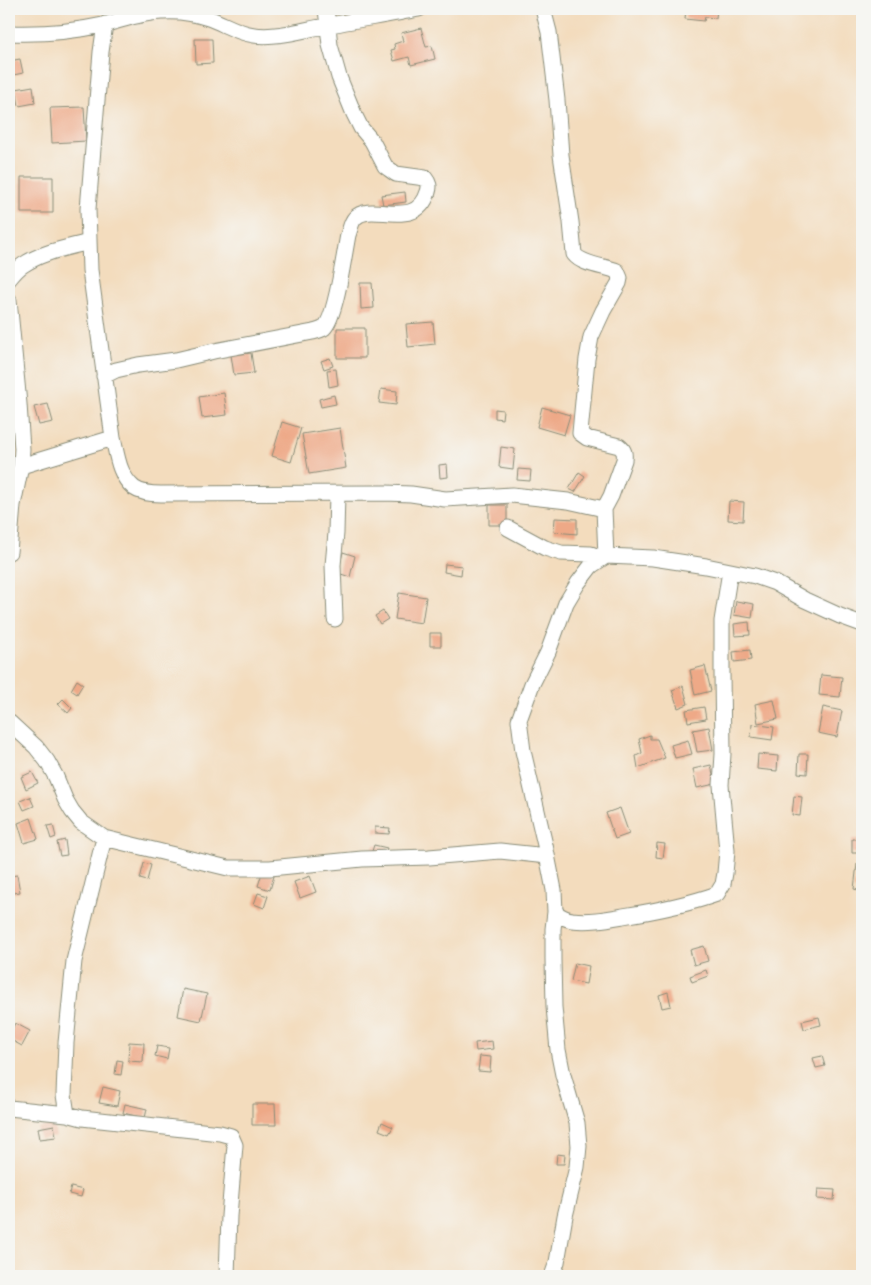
<svg xmlns="http://www.w3.org/2000/svg" width="871" height="1285" viewBox="0 0 871 1285" font-family="'Patrick Hand',sans-serif">
<style>
.building{fill:#eea987}
.lines{fill:none;stroke-linecap:round;stroke-linejoin:round}
.minor-casing{stroke:#898c78;stroke-width:17}
.minor{stroke:#fff;stroke-width:15}
</style>
<rect width="100%" height="100%" fill="#f6f6f2"/>
<filter id="ink" filterUnits="userSpaceOnUse"><feTurbulence type="fractalNoise" baseFrequency=".02" numOctaves="2"/><feDisplacementMap in="SourceGraphic" scale="10" xChannelSelector="R" yChannelSelector="G"/><feConvolveMatrix kernelMatrix="1 2 1 2 8 2 1 2 1" color-interpolation-filters="sRGB"/></filter>
<filter id="wash" filterUnits="userSpaceOnUse"><feTurbulence type="fractalNoise" baseFrequency=".0096" numOctaves="4" result="noise"/><feDisplacementMap in="SourceGraphic" scale="20" xChannelSelector="R" yChannelSelector="G"/><feGaussianBlur stdDeviation="1.12" result="paint"/><feColorMatrix in="noise" values="0 0 0 0 0 0 0 0 0 0 0 0 0 0 0 0 0 1.4 0 .05"/><feComposite in="paint" operator="in"/></filter>
<g filter="url(#wash)">
<rect width="100%" height="100%" fill="#f3dcbd"/>
<g id="blocks">
<path class="building" d="M 686,9 L 717,9 L 716,18 L 705,17 L 704,21 L 685,19 Z
M 421,28 L 426,47 L 432,46 L 435,59 L 411,65 L 409,57 L 394,61 L 391,50 L 395,49 L 394,44 L 403,41 L 401,33 Z
M 195,39 L 212,39 L 213,63 L 196,64 Z
M 20,59 L 23,73 L 9,76 L 9,61 Z
M 33,86 L 35,103 L 19,106 L 16,89 Z
M 15,97 L 16,107 L 9,108 L 9,98 Z
M 84,107 L 86,141 L 52,143 L 50,108 Z
M 21,177 L 53,177 L 53,213 L 21,213 Z
M 405,192 L 406,202 L 383,205 L 381,195 Z
M 360,283 L 372,283 L 374,308 L 361,309 Z
M 433,322 L 435,344 L 408,347 L 406,324 Z
M 337,328 L 365,328 L 365,358 L 337,358 Z
M 251,353 L 254,373 L 234,375 L 231,355 Z
M 330,358 L 333,366 L 324,369 L 321,361 Z
M 336,369 L 338,385 L 329,387 L 327,370 Z
M 381,389 L 397,391 L 396,405 L 379,403 Z
M 224,393 L 227,415 L 202,418 L 199,397 Z
M 334,395 L 336,404 L 321,407 L 319,399 Z
M 48,404 L 53,422 L 39,425 L 34,407 Z
M 542,407 L 570,415 L 564,435 L 537,427 Z
M 495,409 L 503,410 L 502,419 L 495,418 Z
M 282,422 L 301,428 L 291,462 L 272,456 Z
M 340,428 L 346,468 L 309,474 L 302,434 Z
M 501,447 L 515,449 L 513,469 L 499,467 Z
M 447,464 L 448,477 L 440,478 L 439,465 Z
M 518,469 L 531,470 L 530,481 L 517,480 Z
M 579,472 L 585,476 L 575,492 L 569,489 Z
M 729,501 L 744,502 L 743,521 L 728,520 Z
M 489,505 L 507,505 L 507,525 L 489,525 Z
M 555,518 L 577,519 L 577,534 L 554,532 Z
M 343,552 L 355,556 L 350,577 L 338,573 Z
M 445,564 L 462,566 L 461,575 L 444,572 Z
M 399,593 L 426,597 L 422,623 L 395,619 Z
M 736,601 L 754,604 L 752,618 L 734,615 Z
M 383,611 L 388,619 L 380,624 L 375,616 Z
M 749,622 L 750,635 L 735,636 L 734,624 Z
M 430,633 L 441,633 L 441,646 L 430,646 Z
M 750,650 L 751,660 L 734,662 L 733,652 Z
M 705,666 L 711,691 L 695,695 L 690,670 Z
M 821,675 L 842,677 L 840,697 L 819,695 Z
M 77,680 L 83,684 L 77,694 L 71,690 Z
M 683,686 L 688,704 L 678,708 L 672,690 Z
M 63,699 L 72,708 L 68,713 L 58,704 Z
M 774,700 L 778,719 L 758,723 L 755,704 Z
M 704,707 L 706,719 L 688,722 L 686,710 Z
M 823,707 L 842,711 L 837,737 L 818,733 Z
M 752,724 L 774,727 L 772,740 L 751,737 Z
M 709,727 L 713,750 L 697,752 L 693,730 Z
M 650,735 L 650,739 L 657,739 L 665,758 L 638,768 L 636,756 L 642,753 L 639,739 Z
M 688,740 L 692,754 L 675,758 L 671,745 Z
M 758,754 L 778,756 L 777,771 L 757,769 Z
M 799,754 L 808,754 L 807,774 L 798,773 Z
M 711,765 L 715,784 L 697,788 L 693,769 Z
M 32,772 L 38,783 L 26,789 L 21,777 Z
M 794,796 L 802,797 L 800,816 L 792,815 Z
M 30,797 L 34,806 L 24,810 L 20,801 Z
M 620,808 L 629,834 L 615,839 L 606,813 Z
M 31,818 L 38,839 L 24,843 L 18,823 Z
M 53,825 L 56,837 L 51,839 L 47,826 Z
M 375,827 L 390,828 L 389,834 L 375,833 Z
M 852,839 L 862,839 L 861,853 L 852,853 Z
M 65,840 L 67,855 L 60,856 L 57,842 Z
M 657,843 L 665,844 L 663,858 L 656,857 Z
M 374,845 L 387,848 L 385,854 L 372,851 Z
M 144,863 L 151,865 L 147,881 L 140,879 Z
M 857,864 L 862,864 L 862,891 L 854,889 Z
M 262,873 L 274,876 L 270,890 L 258,886 Z
M 17,875 L 20,892 L 13,893 L 10,876 Z
M 310,876 L 316,892 L 300,898 L 294,882 Z
M 258,893 L 268,896 L 264,908 L 254,904 Z
M 704,946 L 708,961 L 694,965 L 690,950 Z
M 575,963 L 589,966 L 586,984 L 571,981 Z
M 706,970 L 708,976 L 692,982 L 690,976 Z
M 183,989 L 207,994 L 201,1021 L 178,1016 Z
M 668,992 L 671,1006 L 662,1008 L 659,995 Z
M 819,1017 L 821,1025 L 804,1029 L 802,1021 Z
M 15,1023 L 30,1031 L 22,1046 L 9,1039 L 9,1036 Z
M 492,1041 L 493,1049 L 476,1051 L 475,1043 Z
M 129,1042 L 144,1043 L 143,1062 L 128,1061 Z
M 157,1046 L 169,1048 L 167,1059 L 155,1056 Z
M 480,1056 L 491,1057 L 490,1072 L 478,1071 Z
M 822,1056 L 825,1066 L 816,1068 L 813,1058 Z
M 117,1060 L 123,1061 L 121,1075 L 115,1074 Z
M 103,1087 L 120,1091 L 117,1106 L 99,1103 Z
M 125,1104 L 147,1109 L 145,1118 L 123,1113 Z
M 252,1104 L 275,1104 L 276,1125 L 252,1125 Z
M 382,1122 L 393,1127 L 389,1134 L 379,1130 Z
M 54,1125 L 56,1137 L 40,1139 L 38,1128 Z
M 557,1154 L 565,1155 L 564,1164 L 556,1164 Z
M 71,1187 L 83,1190 L 81,1197 L 69,1194 Z
M 818,1189 L 835,1190 L 834,1200 L 817,1199 Z"/>
</g>
</g>
<g filter="url(#ink)">
<use href="#blocks" fill-opacity="0" stroke="#898c78" stroke-width="1"/>
<g class="lines">
<defs>
<path id="minor" d="M 543,9 L 549,32 L 557,100 L 561,155 L 571,222 L 574,254 C 582,265 605,266 617,271 L 620,278 L 619,283 L 603,311 L 591,337 L 587,359 L 580,433 L 587,438 L 619,446 C 624,450 625,453 624,460 L 611,496 L 604,509 L 606,556 L 591,566 L 578,583 L 566,603 L 548,652 L 532,684 L 519,720 L 523,751 L 545,845 L 554,890 L 555,912 L 553,929 L 553,959 L 554,1007 L 558,1050 L 563,1075 L 577,1123 L 579,1146 L 577,1167 L 565,1216 L 557,1262 L 552,1276
M 105,24 L 101,52 L 88,209 L 90,270 L 113,438 C 117,455 119,476 134,488 C 141,493 152,494 161,494 L 386,493 L 411,494 L 445,499 L 512,495 L 568,501 L 604,509
M 9,33 C 41,34 72,32 103,25 C 123,20 142,12 163,12 C 178,11 193,13 208,18 C 223,23 237,33 254,35 C 278,38 302,30 325,26 C 356,20 388,15 419,9
M 9,279 C 13,274 18,268 23,265 C 42,252 67,248 89,242
M 9,300 L 19,404 L 22,449 L 21,466 L 13,505 L 9,552
M 104,376 L 116,370 L 138,365 L 176,360 L 214,351 L 313,332 C 317,331 321,330 324,328 C 336,317 344,255 348,235 C 350,230 351,222 355,218 C 371,200 416,232 428,192 C 430,186 429,183 425,178 L 396,174 L 389,169 L 385,166 L 372,141 L 361,128 L 354,114 L 339,77 L 330,45 L 326,9
M 21,466 L 113,438
M 508,528 L 545,548 L 561,553 L 591,554 L 602,558
M 606,556 L 653,558 L 706,566 L 755,576 L 775,583 L 805,600 L 840,616 L 862,624
M 335,619 L 333,565 L 336,533 L 337,494
M 9,722 L 36,747 L 47,761 L 56,777 L 65,799 L 72,811 L 81,822 L 104,838 L 228,868 L 270,868 L 362,859 L 429,857 L 500,851 L 547,856
M 104,838 L 74,961 L 66,1043 L 64,1095 L 67,1114 L 82,1118 L 220,1133 L 231,1136 L 235,1145 L 229,1216 L 227,1276
M 555,912 C 560,916 566,919 572,920 C 590,922 606,919 623,916 C 655,911 686,905 717,894 L 723,884 L 725,873 L 727,851 L 721,785 L 723,754 L 722,672 L 722,621 L 730,571
M 9,1108 L 67,1114"/>
</defs>
<use href="#minor" class="minor-casing"/>
<use href="#minor" class="minor"/>
</g>
</g>
<rect width="871" height="1285" fill="none" stroke="#f6f6f2" stroke-width="30"/>
</svg>
